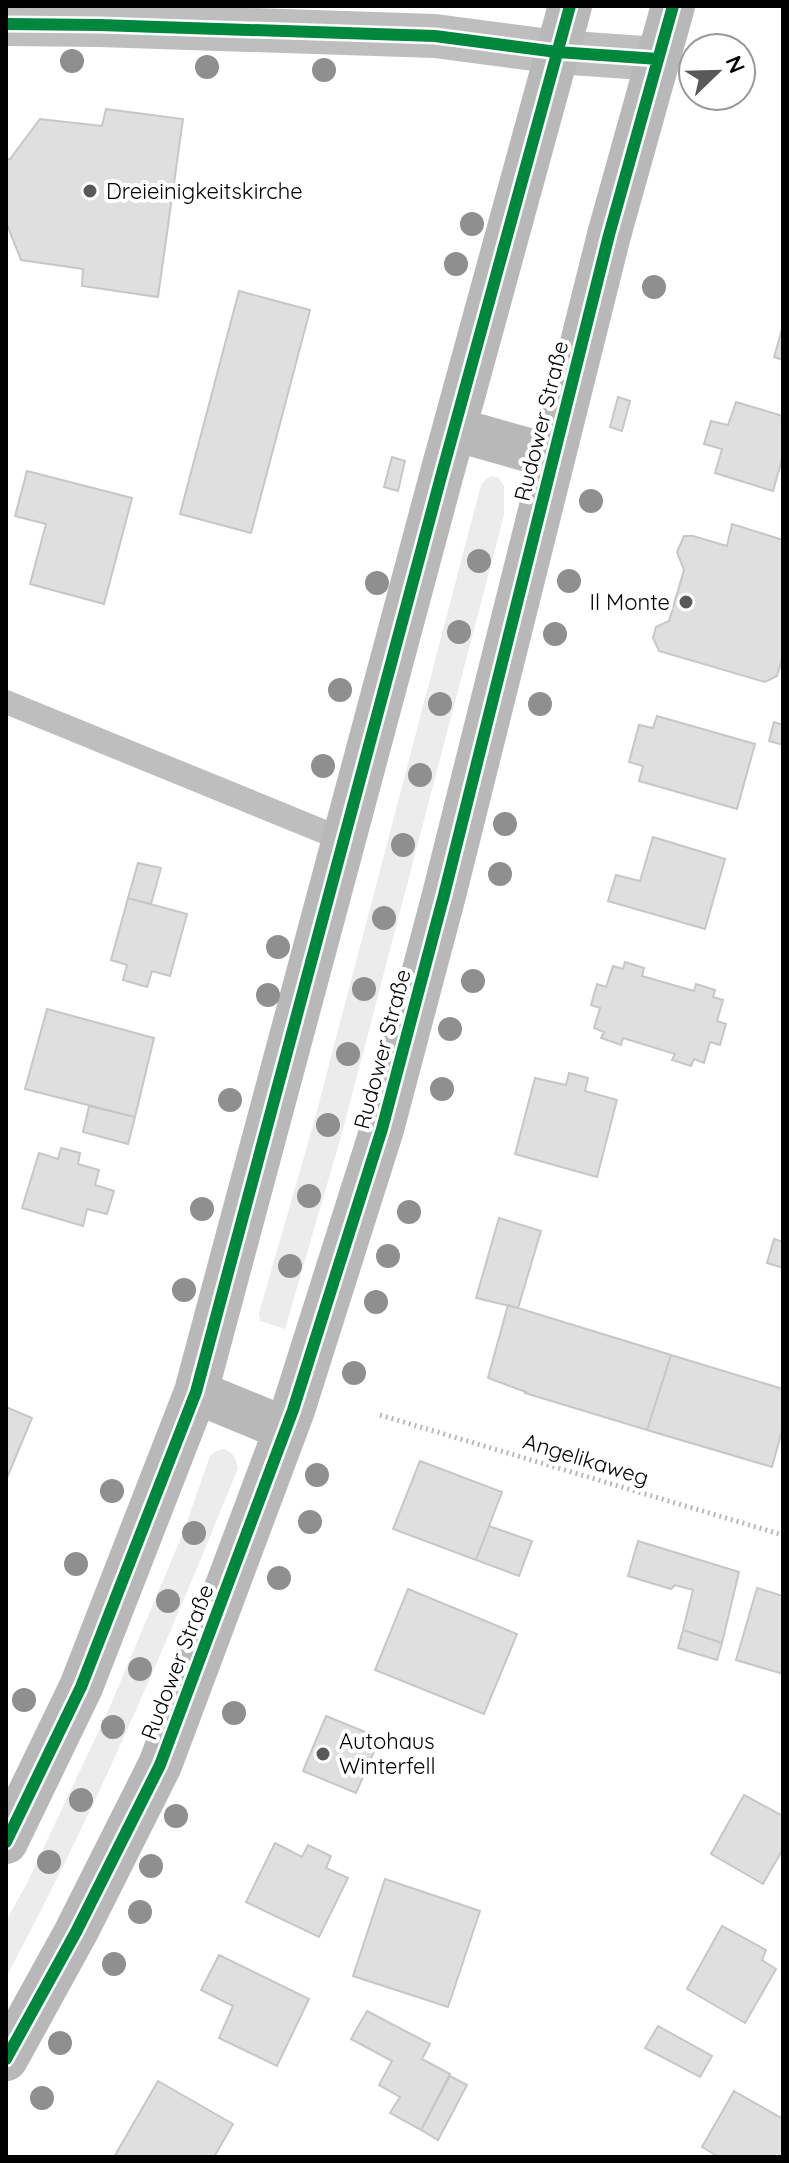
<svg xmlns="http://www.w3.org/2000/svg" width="789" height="2163" viewBox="0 0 789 2163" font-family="Quicksand,sans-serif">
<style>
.green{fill:#ececec}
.building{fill:#dfdfdf;stroke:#c7c7c7;stroke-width:2}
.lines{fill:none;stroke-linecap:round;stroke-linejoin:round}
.path{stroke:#b9b9b9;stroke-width:5;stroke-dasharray:2 4;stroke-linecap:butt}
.service{stroke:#bebebe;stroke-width:24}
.tertiary{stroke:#bebebe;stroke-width:44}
.secondary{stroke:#b8b8b8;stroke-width:44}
.cycleway-casing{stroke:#fff;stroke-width:17}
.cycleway{stroke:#00873e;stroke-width:12}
.tree{fill:#8f8f8f}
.poi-dot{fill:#595959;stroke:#fff;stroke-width:3}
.labels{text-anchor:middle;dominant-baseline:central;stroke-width:8;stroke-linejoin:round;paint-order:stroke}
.poi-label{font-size:22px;fill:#000;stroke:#fff;text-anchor:start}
.street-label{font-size:22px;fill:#000;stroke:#fff}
</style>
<rect width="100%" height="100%" fill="#fff"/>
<path class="green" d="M 492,476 L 499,478 L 504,486 L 504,515 L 342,1133 L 285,1329 L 260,1321 L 259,1313 L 314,1122 L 481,485 L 486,479 Z
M 223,1449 C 234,1453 236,1458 238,1468 C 168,1641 95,1812 6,1977 L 6,1921 L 27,1883 L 109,1709 L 183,1533 L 210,1456 L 215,1452 Z"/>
<path class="building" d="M 106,109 L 183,119 L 158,297 L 82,286 L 83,269 L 21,260 L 6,222 L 6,159 L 10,159 L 40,119 L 102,126 Z
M 239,291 L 310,310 L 251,533 L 180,514 Z
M 783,326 L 783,360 L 774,357 Z
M 618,397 L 630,401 L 622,431 L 610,427 Z
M 736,402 L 783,416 L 783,456 L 773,491 L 715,473 L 722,449 L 704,444 L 711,421 L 728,425 Z
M 392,457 L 405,461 L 398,491 L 384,487 Z
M 27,471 L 132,498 L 104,604 L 30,584 L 46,524 L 15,516 Z
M 732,524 L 783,540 L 783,656 L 777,676 L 765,682 L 659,651 L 653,638 L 656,627 L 669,621 L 684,570 L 677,552 L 684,536 L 693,536 L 727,546 Z
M 657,716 L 755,744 L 737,809 L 639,781 L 643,766 L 629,762 L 639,725 L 653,728 Z
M 774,722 L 783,725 L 783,745 L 769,741 Z
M 653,837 L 725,859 L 705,929 L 608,901 L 616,875 L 640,881 Z
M 138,863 L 161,868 L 151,904 L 128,898 Z
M 128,898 L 187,914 L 170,976 L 152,971 L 147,987 L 123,980 L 127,965 L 111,960 Z
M 625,962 L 644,968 L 642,976 L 694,991 L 696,984 L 715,990 L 713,997 L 723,1000 L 717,1021 L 726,1024 L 720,1045 L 710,1042 L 704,1063 L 694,1059 L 691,1066 L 672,1060 L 675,1054 L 623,1038 L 621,1045 L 601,1038 L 604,1032 L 594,1028 L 600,1008 L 591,1005 L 597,984 L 606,987 L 613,966 L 623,969 Z
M 47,1009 L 154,1038 L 135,1117 L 25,1089 Z
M 569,1073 L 588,1078 L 585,1091 L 617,1100 L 597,1177 L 515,1154 L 535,1078 L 566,1085 Z
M 89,1106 L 135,1117 L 128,1144 L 83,1132 Z
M 61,1148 L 80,1153 L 78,1164 L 99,1170 L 95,1185 L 114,1191 L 107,1214 L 87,1209 L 83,1226 L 22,1208 L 39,1153 L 58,1159 Z
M 499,1218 L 541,1231 L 518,1308 L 476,1298 Z
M 774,1239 L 783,1242 L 783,1268 L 767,1263 Z
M 508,1305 L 671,1355 L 647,1430 L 525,1393 L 526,1392 L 488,1378 Z
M 671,1355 L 783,1389 L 783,1427 L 772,1467 L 647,1430 Z
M 6,1407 L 32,1418 L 6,1480 Z
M 420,1461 L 502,1492 L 476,1560 L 393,1529 Z
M 489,1526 L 532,1541 L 519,1576 L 476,1560 Z
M 638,1541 L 739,1572 L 722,1643 L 683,1630 L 693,1590 L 675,1585 L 671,1589 L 628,1576 Z
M 757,1588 L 783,1596 L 783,1674 L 736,1660 Z
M 408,1589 L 517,1634 L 484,1714 L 375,1670 Z
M 683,1630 L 722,1643 L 717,1660 L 678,1648 Z
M 326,1716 L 380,1738 L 356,1793 L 303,1771 Z
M 744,1795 L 783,1816 L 783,1849 L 763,1884 L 711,1854 Z
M 275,1843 L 302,1857 L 308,1845 L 331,1856 L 326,1868 L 348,1878 L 319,1937 L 246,1902 Z
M 385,1879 L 480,1911 L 448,2007 L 353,1976 Z
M 722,1926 L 766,1950 L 762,1960 L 776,1969 L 745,2023 L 687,1989 Z
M 219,1955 L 309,1999 L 277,2066 L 219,2038 L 233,2006 L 201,1990 Z
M 367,2011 L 430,2044 L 422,2059 L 450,2074 L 421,2130 L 390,2113 L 400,2097 L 379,2085 L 392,2061 L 351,2039 Z
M 658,2026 L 712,2056 L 700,2077 L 645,2048 Z
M 450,2076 L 467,2085 L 438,2140 L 421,2130 Z
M 158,2081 L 233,2124 L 214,2157 L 114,2157 Z
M 734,2091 L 783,2119 L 782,2157 L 719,2157 L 702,2147 Z"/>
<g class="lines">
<path class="path" d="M 380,1415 L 783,1535"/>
<path class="service" d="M 6,702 L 344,840"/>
<path class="tertiary" d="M 6,24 L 99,25 L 435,36 L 557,52 L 658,59"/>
<path class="secondary" d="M 454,429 L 553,457
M 196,1392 L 286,1429
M 6,1842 L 81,1687 L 196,1392 L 442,473 L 570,6
M 6,2059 L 76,1932 L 160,1765 L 293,1410 L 382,1129 L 444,895 L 609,235 L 673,6"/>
<defs>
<path id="cycleway" d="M 6,24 L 99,25 L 435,36 L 557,52 L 658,59
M 6,1842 L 81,1687 L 196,1392 L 442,473 L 570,6
M 6,2059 L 76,1932 L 160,1765 L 293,1410 L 382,1129 L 444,895 L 609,235 L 673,6"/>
</defs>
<use href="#cycleway" class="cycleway-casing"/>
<use href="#cycleway" class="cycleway"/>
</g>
<g class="tree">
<circle cx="72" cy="61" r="12"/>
<circle cx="207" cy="67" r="12"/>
<circle cx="324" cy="70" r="12"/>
<circle cx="472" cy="224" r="12"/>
<circle cx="456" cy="264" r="12"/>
<circle cx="654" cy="287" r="12"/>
<circle cx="591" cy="501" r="12"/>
<circle cx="479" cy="561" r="12"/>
<circle cx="569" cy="581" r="12"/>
<circle cx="377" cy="583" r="12"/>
<circle cx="459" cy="632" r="12"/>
<circle cx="555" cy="634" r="12"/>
<circle cx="340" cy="690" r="12"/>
<circle cx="440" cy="704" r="12"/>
<circle cx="540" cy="704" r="12"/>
<circle cx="323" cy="766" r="12"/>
<circle cx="420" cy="775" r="12"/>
<circle cx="505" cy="824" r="12"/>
<circle cx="403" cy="845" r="12"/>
<circle cx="500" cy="874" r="12"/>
<circle cx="384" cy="918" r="12"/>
<circle cx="278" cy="947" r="12"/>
<circle cx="473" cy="981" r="12"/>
<circle cx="364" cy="989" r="12"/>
<circle cx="268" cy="995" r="12"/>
<circle cx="450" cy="1029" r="12"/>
<circle cx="348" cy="1054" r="12"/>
<circle cx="442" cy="1089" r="12"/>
<circle cx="230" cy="1100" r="12"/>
<circle cx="328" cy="1125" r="12"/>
<circle cx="309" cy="1196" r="12"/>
<circle cx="202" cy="1209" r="12"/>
<circle cx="409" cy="1212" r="12"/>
<circle cx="388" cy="1256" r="12"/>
<circle cx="290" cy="1266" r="12"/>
<circle cx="184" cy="1290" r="12"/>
<circle cx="376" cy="1302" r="12"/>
<circle cx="354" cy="1373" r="12"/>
<circle cx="317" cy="1475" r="12"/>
<circle cx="112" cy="1491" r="12"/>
<circle cx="310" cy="1522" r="12"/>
<circle cx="194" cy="1533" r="12"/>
<circle cx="76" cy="1564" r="12"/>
<circle cx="279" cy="1578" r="12"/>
<circle cx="168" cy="1601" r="12"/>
<circle cx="140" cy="1669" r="12"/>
<circle cx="24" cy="1700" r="12"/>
<circle cx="234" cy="1713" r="12"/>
<circle cx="113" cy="1727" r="12"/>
<circle cx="81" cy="1800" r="12"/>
<circle cx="176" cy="1816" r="12"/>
<circle cx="49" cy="1862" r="12"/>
<circle cx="151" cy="1866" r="12"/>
<circle cx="140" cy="1912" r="12"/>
<circle cx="114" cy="1964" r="12"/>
<circle cx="60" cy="2043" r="12"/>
<circle cx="42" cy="2098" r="12"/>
</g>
<g class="poi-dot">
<circle cx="90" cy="191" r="8"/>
<circle cx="686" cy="602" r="8"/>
<circle cx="323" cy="1754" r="8"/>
</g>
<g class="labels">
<g class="poi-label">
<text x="106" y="191">Dreieinigkeitskirche</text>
<text x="670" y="602" text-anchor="end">Il Monte</text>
<text x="339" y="1741">Autohaus<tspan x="339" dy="25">Winterfell</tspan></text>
</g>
<g class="street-label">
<text transform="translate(541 421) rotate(-76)">Rudower Straße</text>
<text transform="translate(382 1049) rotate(-75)">Rudower Straße</text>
<text transform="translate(586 1459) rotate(17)">Angelikaweg</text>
<text transform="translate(177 1662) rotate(-69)">Rudower Straße</text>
</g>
</g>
<rect width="789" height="2163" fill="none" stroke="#000000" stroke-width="16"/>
<g transform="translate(717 72) rotate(67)"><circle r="38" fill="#ffffff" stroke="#999999" stroke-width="2"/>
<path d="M0-6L14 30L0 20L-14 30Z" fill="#595959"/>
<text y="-12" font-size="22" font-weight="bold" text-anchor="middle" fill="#000000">N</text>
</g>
</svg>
